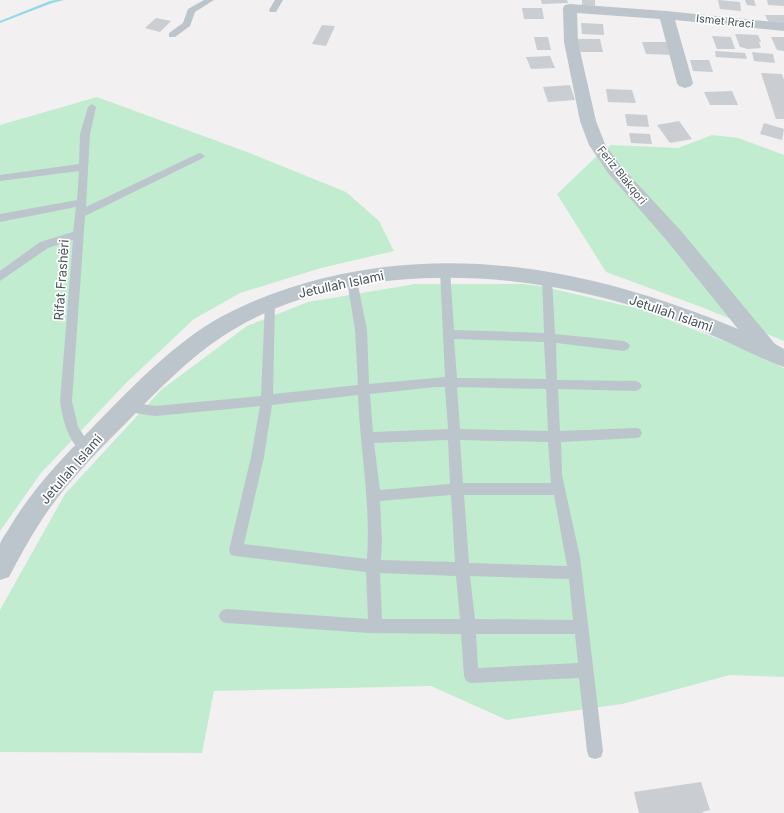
<svg xmlns="http://www.w3.org/2000/svg" width="784" height="813" viewBox="0 0 784 813" font-family="Inter,sans-serif">
<style>
.green{fill:#c1ecd0}
.lines{fill:none;stroke-linecap:round;stroke-linejoin:round}
.stream{fill:#91d9e7;fill-rule:evenodd}
.building{fill:#cacdd2}
.service{fill:#bcc5cb;fill-rule:evenodd}
.minor{fill:#bcc5cb;fill-rule:evenodd}
.labels{text-anchor:middle;dominant-baseline:central;stroke-width:3.5;stroke-linejoin:round;paint-order:stroke}
.far-street-label{font-size:11px;fill:#49545c;stroke:#fff}
.street-label{font-size:13px;fill:#49545c;stroke:#fff}
</style>
<rect width="100%" height="100%" fill="#f2f0f0"/>
<path class="green" d="M 97,97 L 247,152 L 346,192 L 379,221 L 394,251 L 321,268 L 240,293 L 194,319 L 126,383 L 41,473 L 0,531 L 0,125 Z
M 712,135 L 738,138 L 784,155 L 784,341 L 704,308 L 606,272 L 557,194 L 598,155 L 611,145 L 678,148 Z
M 415,284 L 523,284 L 540,286 L 644,310 L 754,353 L 784,368 L 784,677 L 730,675 L 622,704 L 507,720 L 431,686 L 214,691 L 202,753 L 0,752 L 0,610 L 65,494 L 161,390 L 247,326 L 308,302 Z"/>
<g class="lines">
<path class="stream" d="M 56,0 L 64,0 L 52,3 L 0,23 L 0,21 L 50,1 Z"/>
</g>
<path class="building" d="M 541,0 L 567,0 L 568,3 L 542,4 Z
M 582,0 L 595,0 L 595,6 L 582,5 Z
M 718,0 L 740,2 L 741,11 L 720,9 Z
M 745,0 L 754,0 L 756,6 L 747,5 Z
M 767,0 L 784,0 L 784,6 L 768,5 Z
M 522,8 L 542,8 L 544,19 L 524,19 Z
M 765,15 L 784,15 L 784,25 L 770,25 Z
M 156,18 L 171,21 L 160,32 L 145,28 Z
M 581,23 L 603,24 L 604,35 L 582,34 Z
M 322,25 L 335,26 L 326,46 L 312,44 Z
M 735,34 L 758,35 L 761,42 L 759,42 L 761,48 L 748,49 L 740,47 Z
M 712,36 L 731,37 L 735,49 L 717,49 Z
M 534,37 L 548,37 L 551,50 L 537,50 Z
M 771,37 L 784,37 L 784,51 L 777,50 Z
M 577,39 L 600,39 L 603,52 L 580,52 Z
M 642,42 L 670,42 L 674,55 L 646,54 Z
M 715,51 L 745,53 L 747,59 L 716,57 Z
M 752,52 L 773,54 L 775,63 L 754,61 Z
M 550,56 L 555,68 L 531,69 L 526,57 Z
M 690,60 L 709,60 L 713,72 L 693,71 Z
M 761,73 L 782,74 L 784,80 L 784,119 L 776,119 Z
M 570,85 L 575,100 L 548,102 L 543,87 Z
M 606,89 L 632,90 L 636,103 L 608,102 Z
M 732,91 L 738,105 L 710,105 L 704,92 Z
M 625,114 L 647,115 L 649,127 L 627,126 Z
M 679,121 L 692,139 L 670,143 L 657,125 Z
M 764,123 L 784,129 L 782,140 L 760,134 Z
M 629,133 L 650,134 L 652,144 L 631,143 Z
M 701,782 L 710,810 L 702,812 L 703,813 L 639,813 L 634,792 Z"/>
<g class="lines">
<path class="service" d="M 204,0 L 214,0 L 195,12 L 190,26 L 175,37 L 169,37 L 169,33 L 183,23 L 188,9 Z
M 275,0 L 283,0 L 276,12 L 270,12 L 269,10 Z
M 92,104 L 96,107 L 90,134 L 86,207 L 197,154 L 200,153 L 205,156 L 203,158 L 85,216 L 72,401 L 78,427 L 93,449 L 91,453 L 87,454 C 69,448 62,417 60,401 L 73,240 L 48,248 L 0,281 L 0,271 L 40,242 L 73,232 L 76,207 L 0,222 L 0,214 L 77,200 L 79,171 L 0,181 L 0,175 L 79,164 L 80,134 L 88,107 Z
M 445,266 L 449,267 L 450,270 L 454,330 L 544,333 L 542,278 L 543,275 L 551,275 L 552,278 L 555,334 L 624,341 L 628,343 L 630,346 L 628,349 L 624,351 L 556,343 L 557,380 L 636,381 L 640,383 L 642,386 L 640,389 L 636,391 L 558,389 L 560,431 L 636,428 L 640,429 L 642,433 L 640,437 L 636,438 L 561,442 L 562,475 L 580,557 L 603,751 L 601,757 L 595,759 L 589,757 L 587,751 L 579,678 L 471,683 L 466,681 L 464,676 L 461,634 L 368,633 L 226,623 L 221,621 L 219,616 L 221,611 L 226,609 L 368,619 L 366,572 L 236,556 L 231,555 L 229,550 L 251,457 L 260,406 L 155,416 L 128,412 L 124,411 L 122,407 L 124,403 L 128,402 L 155,406 L 261,396 L 265,303 L 266,300 L 270,299 L 274,300 L 275,303 L 273,394 L 358,385 L 355,330 L 347,280 L 348,277 L 356,277 L 357,280 L 367,330 L 369,384 L 445,377 L 440,270 L 441,267 ZM 454,339 L 544,342 L 546,379 L 457,378 ZM 435,387 L 445,387 L 448,429 L 373,432 L 370,394 ZM 457,387 L 546,389 L 548,431 L 460,429 ZM 358,395 C 360,450 371,503 367,559 L 244,544 L 264,457 L 272,405 ZM 448,440 L 450,484 L 380,490 L 374,443 ZM 460,440 L 548,442 L 551,483 L 463,483 ZM 451,495 L 455,562 L 381,560 L 382,541 L 380,501 ZM 464,495 L 554,495 L 567,566 L 469,563 ZM 380,573 L 456,576 L 460,619 L 382,619 ZM 470,576 L 569,579 L 573,620 L 475,619 ZM 476,634 L 575,634 L 578,663 L 478,668 Z"/>
<path class="minor" d="M 570,4 L 666,11 L 784,23 L 784,31 L 675,20 L 693,83 L 691,86 L 685,88 L 679,86 L 677,83 L 660,19 L 577,13 L 578,42 L 596,121 L 605,144 L 620,165 L 682,232 L 775,344 L 784,349 L 784,367 C 757,357 731,343 704,332 C 666,316 627,303 587,294 C 473,267 324,269 223,336 C 188,359 157,391 128,421 C 97,452 65,484 41,521 C 29,539 19,558 9,577 L 0,580 C 0,570 0,553 0,544 C 2,538 8,531 11,525 C 33,489 62,458 91,429 C 127,392 168,349 212,322 C 246,302 285,288 324,278 C 467,243 605,274 738,329 L 668,242 L 608,173 L 589,145 L 580,121 L 564,42 L 563,8 L 565,5 Z"/>
</g>
<g class="labels">
<g class="far-street-label">
<text transform="translate(725 21) rotate(6)">Ismet Rraci</text>
<text transform="translate(622 175) rotate(51)">Feriz Blakqori</text>
</g>
<g class="street-label">
<text transform="translate(61 280) rotate(-86)">Rifat Frashëri</text>
<text transform="translate(341 284) rotate(-12)">Jetullah Islami</text>
<text transform="translate(671 313) rotate(19)">Jetullah Islami</text>
<text transform="translate(71 469) rotate(-49)">Jetullah Islami</text>
</g>
</g>
</svg>
